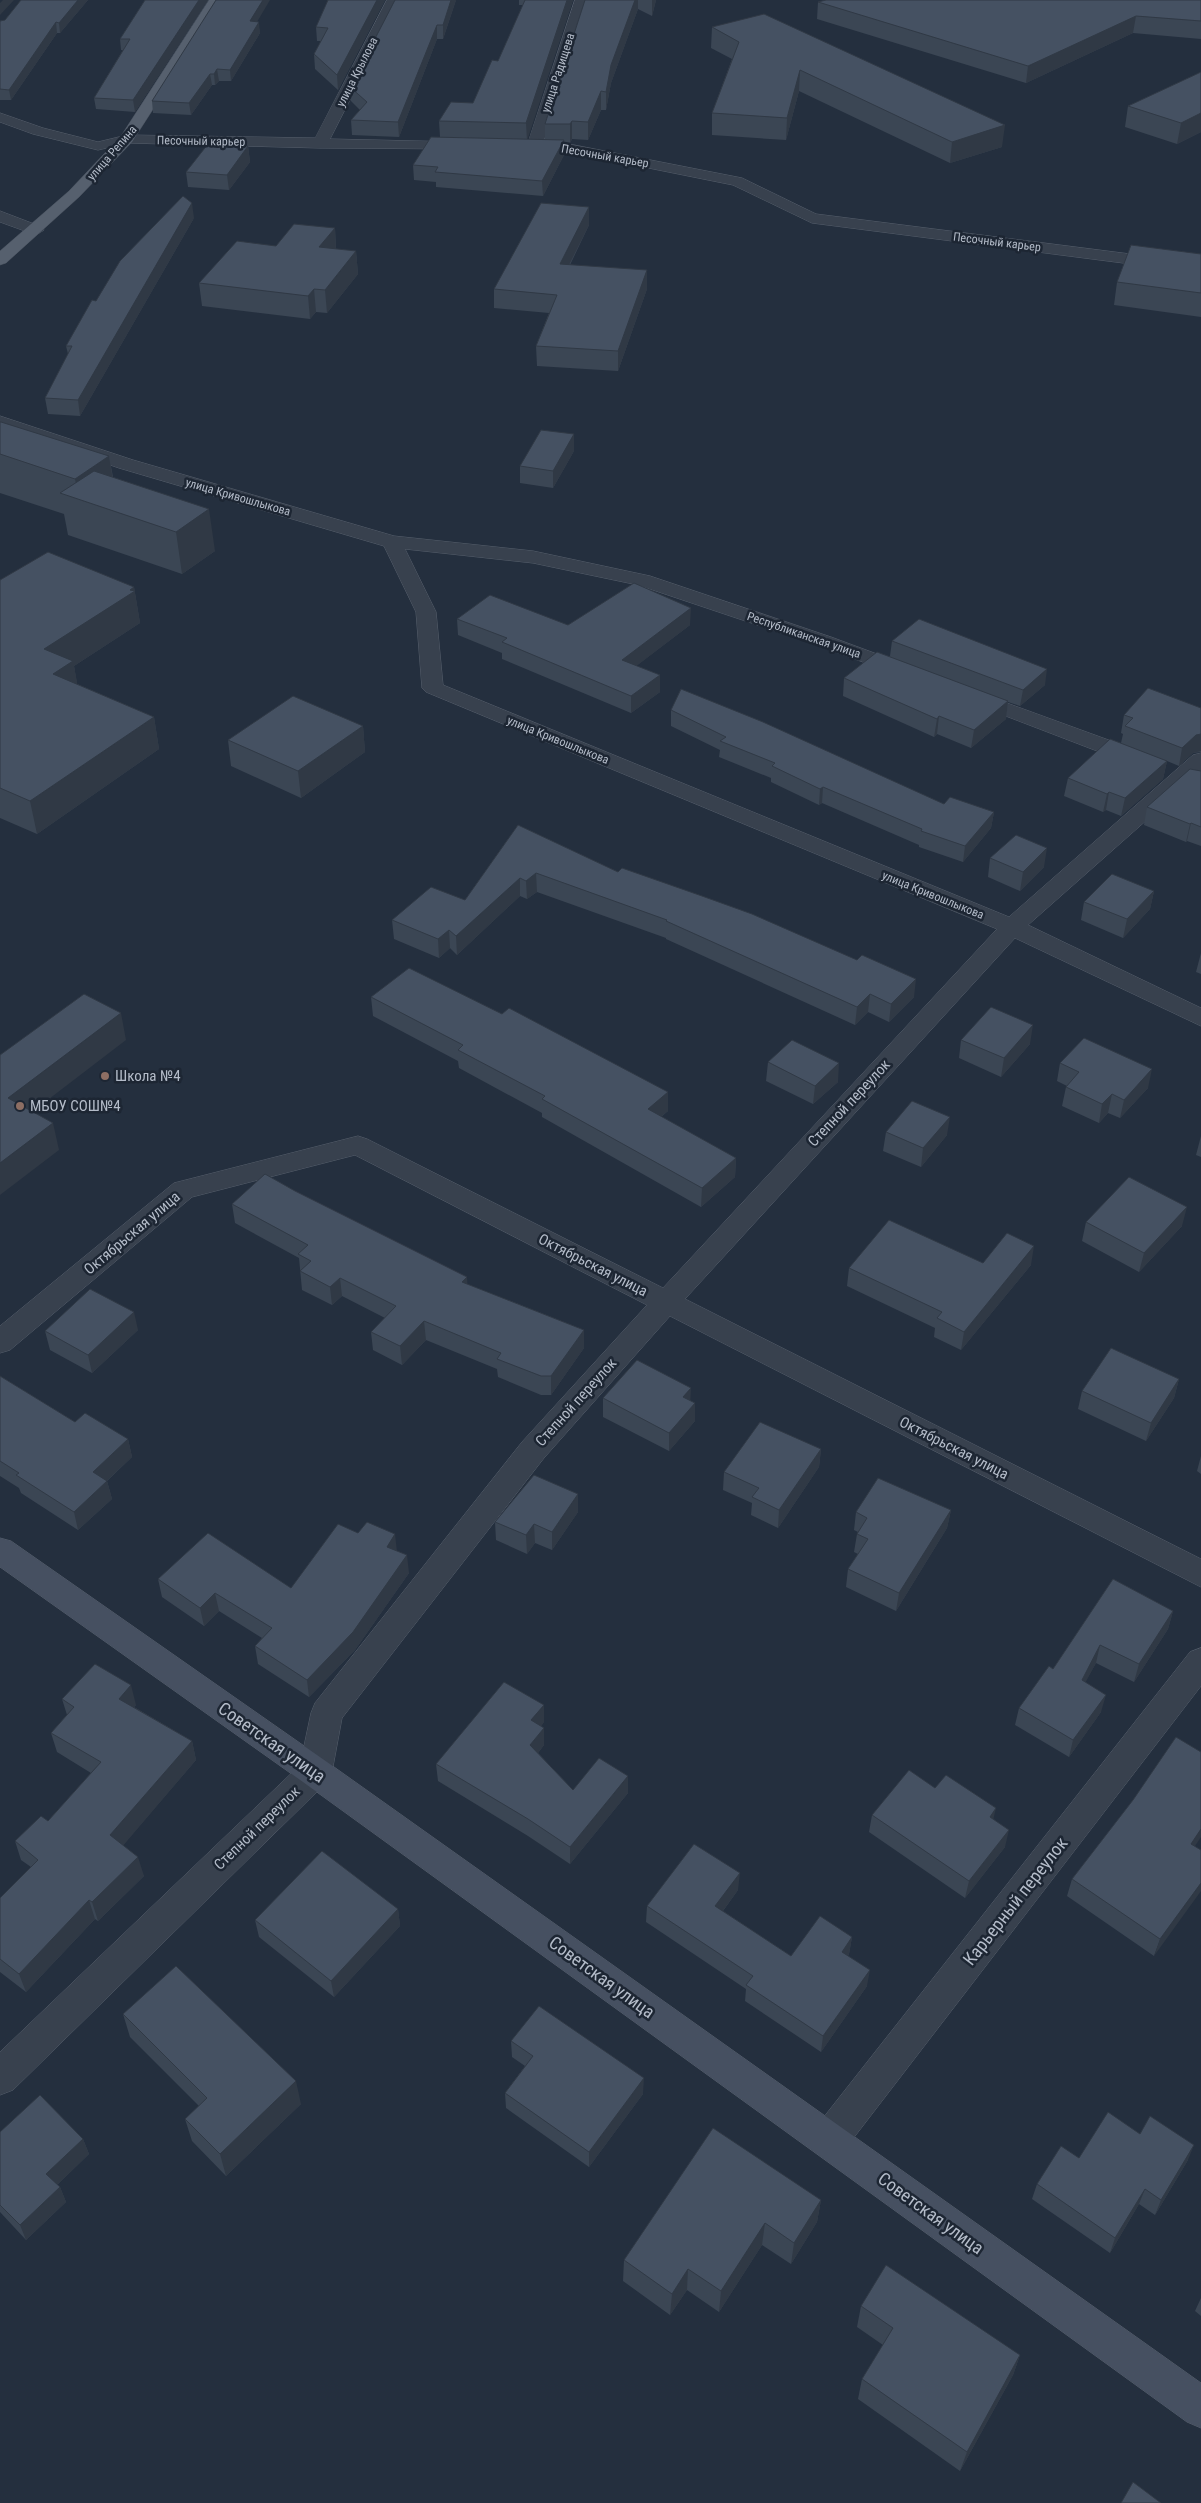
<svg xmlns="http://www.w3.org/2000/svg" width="1201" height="2503" viewBox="0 0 1201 2503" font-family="'Roboto Condensed',sans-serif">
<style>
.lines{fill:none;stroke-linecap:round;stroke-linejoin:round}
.street-casing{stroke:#565f6c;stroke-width:1}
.secondary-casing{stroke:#565f6c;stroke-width:1}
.primary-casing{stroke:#414a57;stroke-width:1}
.street{fill:#38414e;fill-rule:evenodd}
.secondary{fill:#465061;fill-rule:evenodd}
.primary{fill:#56606e;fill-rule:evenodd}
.wall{fill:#3b4654}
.shaded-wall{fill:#303945}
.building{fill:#455162;stroke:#303945}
.education-dot{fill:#8d6e63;stroke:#1d2633;stroke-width:2}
.labels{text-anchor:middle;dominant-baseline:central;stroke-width:5;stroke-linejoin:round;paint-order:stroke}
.far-street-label{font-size:12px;fill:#b4bcc9;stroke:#1d2633}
.poi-label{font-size:15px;fill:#b4bcc9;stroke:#1d2633;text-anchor:start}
.street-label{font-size:15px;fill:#b4bcc9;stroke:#1d2633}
.near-street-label{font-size:18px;fill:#b4bcc9;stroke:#1d2633}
</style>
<rect width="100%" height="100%" fill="#242f3e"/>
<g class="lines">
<defs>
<path id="street" d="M 387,0 L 401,0 L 330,139 L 462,142 L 469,146 L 467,149 L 320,148 L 127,143 L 98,150 L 33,134 L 0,122 L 0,113 L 43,128 L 98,142 L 127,135 L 315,138 Z
M 575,0 L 589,0 L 543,143 L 574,145 L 742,178 L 816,214 L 1201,263 L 1201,273 L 812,223 L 733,185 L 574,153 L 522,149 L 520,146 L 522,143 L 528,142 Z
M 0,211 L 42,227 L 44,230 L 36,235 L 0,222 Z
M 0,416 L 133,460 L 394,536 L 533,551 L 650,576 L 831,637 L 912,667 L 915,671 L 912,675 L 905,677 L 898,675 L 817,645 L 638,585 L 533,563 L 405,549 L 436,612 L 443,685 L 1009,917 L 1193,755 L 1201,753 L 1201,772 L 1028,925 L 1201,1008 L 1201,1026 L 1015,938 L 685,1299 L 1201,1559 L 1201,1587 L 670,1316 L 544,1458 L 342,1718 L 332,1772 L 327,1782 L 13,2090 L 0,2095 L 0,2052 L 300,1765 L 311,1713 L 315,1703 L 522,1442 L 647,1305 L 355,1155 L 192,1197 L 10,1350 L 0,1353 L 0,1326 L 174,1183 L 358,1136 L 367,1139 L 663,1288 L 997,929 L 426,692 L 422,688 L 416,612 L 384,546 L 119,468 L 0,427 Z
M 971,690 L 1147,754 L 1150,759 L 1147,764 L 1139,766 L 1131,764 L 964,700 L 960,696 L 964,692 Z
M 1201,1648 L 1201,1686 L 842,2153 L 829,2158 L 816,2153 L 810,2140 L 816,2127 L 1190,1652 Z"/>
<path id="secondary" d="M 0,1538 L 11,1541 L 327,1762 L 1201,2383 L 1201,2428 L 1187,2422 L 303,1782 L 0,1567 Z"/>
<path id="primary" d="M 209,0 L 223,0 L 132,142 L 79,197 L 6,263 L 0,265 L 0,251 L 69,191 L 121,136 Z"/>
</defs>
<use href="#street" class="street-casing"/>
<use href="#secondary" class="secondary-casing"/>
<use href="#primary" class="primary-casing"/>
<use href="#street" class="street"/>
<use href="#secondary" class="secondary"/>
<use href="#primary" class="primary"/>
</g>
<path class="wall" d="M 21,0 L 88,0 L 60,33 L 57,33 L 11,100 L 0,100 L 0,21 L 5,20 Z
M 145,0 L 208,0 L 135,112 L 96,109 L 94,98 L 123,50 L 121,50 L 120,39 Z
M 385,0 L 338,90 L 315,69 L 314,54 L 321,41 L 317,41 L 316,27 Z
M 456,0 L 443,39 L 437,39 L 399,137 L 352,135 L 351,120 L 360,110 L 351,101 L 350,87 Z
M 519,0 L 573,0 L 527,139 L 545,139 L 545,124 L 585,0 L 656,0 L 652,16 L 638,9 L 611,83 L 606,110 L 601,110 L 588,140 L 572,139 L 570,143 L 564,143 L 564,155 L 543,196 L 436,187 L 436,182 L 414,180 L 413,165 L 440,137 L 439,121 L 473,103 L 498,61 L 523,5 L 519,5 Z
M 1201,0 L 1201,39 L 1133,33 L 1026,83 L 817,19 L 818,2 Z
M 258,22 L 260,33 L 231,81 L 219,81 L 215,85 L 212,85 L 191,115 L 153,113 L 152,101 Z
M 712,27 L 1002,147 L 950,163 L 799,91 L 786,140 L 712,135 L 712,113 L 732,59 L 711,48 Z
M 1201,72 L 1201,132 L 1177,144 L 1125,127 L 1128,106 Z
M 248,146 L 250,162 L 229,190 L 188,187 L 186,172 Z
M 589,207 L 589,225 L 570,265 L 647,289 L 618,371 L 537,366 L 536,346 L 549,313 L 494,308 L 494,289 Z
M 194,218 L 80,416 L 48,414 L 45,398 L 68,354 L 66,346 L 96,301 Z
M 335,228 L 336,249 L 356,251 L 358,274 L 327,313 L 316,312 L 310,319 L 202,306 L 199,283 L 276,246 Z
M 1201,254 L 1201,317 L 1114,305 L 1117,282 Z
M 0,422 L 109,456 L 113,477 L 215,551 L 182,574 L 68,535 L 64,514 L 0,493 Z
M 574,451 L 553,488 L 520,483 L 520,466 Z
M 0,580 L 134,587 L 140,623 L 74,666 L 77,684 L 154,717 L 159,749 L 37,834 L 0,818 Z
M 457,619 L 568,625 L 690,625 L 636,666 L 660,675 L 660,692 L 631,713 L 502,659 L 502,653 L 458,635 Z
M 892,641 L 1045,685 L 1020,706 L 1008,702 L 1006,719 L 971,748 L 937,734 L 934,737 L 843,696 L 844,678 L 890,656 Z
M 1201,708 L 1201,752 L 1193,753 L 1179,766 L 1167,761 L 1163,779 L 1121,816 L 1106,810 L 1103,812 L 1064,796 L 1068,778 L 1121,743 L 1123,734 L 1121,733 L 1124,715 Z
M 671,710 L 944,804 L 994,812 L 991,828 L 963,862 L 919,847 L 919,845 L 822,803 L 819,805 L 771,782 L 771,778 L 719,757 L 720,750 L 671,726 Z
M 363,726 L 365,752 L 301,798 L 231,766 L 228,740 Z
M 1201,771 L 1201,846 L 1187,841 L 1186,842 L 1144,825 L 1147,807 Z
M 518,825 L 618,872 L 914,997 L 889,1022 L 868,1012 L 855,1025 L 666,939 L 666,938 L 537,892 L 527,899 L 520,896 L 457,955 L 450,948 L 439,958 L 394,939 L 392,920 L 465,900 Z
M 990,858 L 1044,867 L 1020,891 L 988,877 Z
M 1154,891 L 1150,909 L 1123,938 L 1081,920 L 1084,902 Z
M 1201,953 L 1201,974 L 1196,972 Z
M 371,997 L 502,1014 L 668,1092 L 668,1111 L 661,1117 L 736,1158 L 735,1177 L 701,1207 L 542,1117 L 542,1113 L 459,1068 L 458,1061 L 373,1016 Z
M 961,1040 L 1030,1044 L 1001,1077 L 959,1058 Z
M 768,1062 L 838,1082 L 813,1104 L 766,1081 Z
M 1060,1063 L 1148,1088 L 1120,1118 L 1108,1113 L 1099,1123 L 1062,1106 L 1066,1087 L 1067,1086 L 1057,1081 Z
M 886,1132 L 947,1135 L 921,1167 L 883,1151 Z
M 1201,1136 L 1201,1157 L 1196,1155 Z
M 295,1191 L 467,1277 L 467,1284 L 584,1330 L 584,1348 L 551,1395 L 541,1395 L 498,1377 L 497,1369 L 426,1340 L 402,1365 L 373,1350 L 371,1332 L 385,1318 L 342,1296 L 332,1305 L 302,1290 L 299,1258 L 235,1223 L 232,1204 Z
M 1086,1222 L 1182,1226 L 1139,1272 L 1082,1241 Z
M 983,1263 L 1031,1265 L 961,1350 L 934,1337 L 935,1328 L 847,1286 L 849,1268 Z
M 138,1330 L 92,1373 L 50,1350 L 45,1331 Z
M 0,1376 L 75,1422 L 128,1439 L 132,1457 L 107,1481 L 112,1499 L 78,1530 L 21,1493 L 19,1488 L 0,1476 Z
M 1179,1379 L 1174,1398 L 1146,1441 L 1078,1409 L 1082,1391 Z
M 603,1398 L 695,1403 L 695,1421 L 669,1451 L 603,1417 Z
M 821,1449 L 819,1467 L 778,1528 L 751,1515 L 752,1503 L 723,1490 L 724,1472 Z
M 1201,1456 L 1201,1474 L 1197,1471 Z
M 578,1494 L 578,1512 L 552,1550 L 535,1543 L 527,1554 L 496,1540 L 495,1522 Z
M 951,1510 L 947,1528 L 896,1611 L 846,1587 L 848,1569 L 858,1554 L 854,1552 L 857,1534 L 858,1532 L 854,1530 L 856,1512 Z
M 397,1551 L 409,1573 L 355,1650 L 309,1697 L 258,1664 L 255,1646 L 262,1638 L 219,1611 L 204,1626 L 162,1597 L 158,1579 L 291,1588 Z
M 1113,1579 L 1173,1611 L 1168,1629 L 1134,1682 L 1096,1663 L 1085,1682 L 1101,1712 L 1069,1757 L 1015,1725 L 1019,1708 L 1053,1669 Z
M 62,1699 L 136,1705 L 134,1707 L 192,1741 L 196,1760 L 123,1845 L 144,1876 L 98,1921 L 95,1919 L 26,1992 L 0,1972 L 0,1898 L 31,1867 L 21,1860 L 15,1841 L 48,1821 L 91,1773 L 57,1752 L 51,1733 L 67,1715 Z
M 544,1722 L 541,1726 L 544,1745 L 538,1753 L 573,1790 L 628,1793 L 570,1864 L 528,1836 L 438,1781 L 436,1764 Z
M 935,1788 L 994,1819 L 1005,1847 L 965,1898 L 869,1832 L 872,1815 Z
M 1195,1846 L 1154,1956 L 1067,1896 L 1072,1879 Z
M 738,1890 L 723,1911 L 791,1956 L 852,1937 L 849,1954 L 848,1956 L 867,1986 L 821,2052 L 745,2001 L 746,1989 L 646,1922 L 647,1906 Z
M 398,1909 L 400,1926 L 334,1997 L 259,1937 L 255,1920 Z
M 123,2014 L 301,2104 L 226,2176 L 192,2141 L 185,2119 L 199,2106 L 130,2037 Z
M 511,2041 L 643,2094 L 589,2167 L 506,2108 L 505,2093 L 525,2066 L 512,2057 Z
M 0,2132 L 83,2139 L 89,2154 L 57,2185 L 60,2187 L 66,2202 L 26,2240 L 0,2212 Z
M 1140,2134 L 1188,2160 L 1155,2215 L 1139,2204 L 1110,2253 L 1032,2199 L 1037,2184 L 1079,2158 Z
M 821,2200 L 817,2222 L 791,2264 L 762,2245 L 719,2312 L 687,2290 L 670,2315 L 623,2281 L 624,2260 Z
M 1201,2298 L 1201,2316 L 1195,2311 Z
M 861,2306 L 1020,2355 L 1013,2375 L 960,2471 L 858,2399 L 862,2379 L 883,2345 L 857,2327 Z"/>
<path class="shaded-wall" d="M 3,0 L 14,0 L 0,15 L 0,3 Z
M 78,0 L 88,0 L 60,33 L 59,23 Z
M 199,0 L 208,0 L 135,112 L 133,100 Z
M 263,0 L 270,0 L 251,32 L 250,21 Z
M 377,0 L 385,0 L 338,90 L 337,75 Z
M 451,0 L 456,0 L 443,39 L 443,25 Z
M 567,0 L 573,0 L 527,141 L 526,123 Z
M 635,0 L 638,0 L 638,9 L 611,83 L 606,110 L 606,92 L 611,65 Z
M 652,0 L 656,0 L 652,16 Z
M 1136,16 L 1133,33 L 1026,83 L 1028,66 Z
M 56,22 L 57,33 L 11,100 L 9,90 Z
M 259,22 L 260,33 L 231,81 L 230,70 Z
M 437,25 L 437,39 L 399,137 L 398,122 Z
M 217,69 L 219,81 L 215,85 L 214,74 Z
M 800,70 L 799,91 L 786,140 L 787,118 Z
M 210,74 L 212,85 L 191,115 L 189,103 Z
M 601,91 L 601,110 L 588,140 L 588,122 Z
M 1201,113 L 1201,132 L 1177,144 L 1181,123 Z
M 572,121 L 572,139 L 570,143 L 570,124 Z
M 1005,125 L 1002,147 L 950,163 L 952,142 Z
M 564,140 L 564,155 L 543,196 L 542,181 Z
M 248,146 L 250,162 L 229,190 L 227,175 Z
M 192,203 L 194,218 L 80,416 L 78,400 Z
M 589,207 L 589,225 L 560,283 L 560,264 Z
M 335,228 L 336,251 L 319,247 Z
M 356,251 L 358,274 L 327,313 L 325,290 Z
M 647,270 L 647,289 L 618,371 L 618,351 Z
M 314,289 L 316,312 L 310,319 L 308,296 Z
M 574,434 L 574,451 L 553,488 L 553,471 Z
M 109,456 L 116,498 L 79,499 L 75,479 Z
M 209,509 L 215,551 L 182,574 L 176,532 Z
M 134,587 L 140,623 L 74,666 L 79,693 L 59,706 L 44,649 Z
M 691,608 L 690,625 L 622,677 L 622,660 Z
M 1047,669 L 1045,685 L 1020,706 L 1023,690 Z
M 660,675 L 660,692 L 631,713 L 631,696 Z
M 1008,701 L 1006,719 L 971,748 L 974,730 Z
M 939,716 L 937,734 L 934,737 L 937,719 Z
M 154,717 L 159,749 L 37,834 L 30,801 Z
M 363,726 L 365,752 L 301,798 L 298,771 Z
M 1201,734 L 1201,751 L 1193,753 L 1179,766 L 1182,748 L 1196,735 Z
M 1167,761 L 1163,779 L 1121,816 L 1125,798 Z
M 823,787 L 822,803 L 819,805 L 820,789 Z
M 1109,792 L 1106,810 L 1103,812 L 1107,794 Z
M 994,812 L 991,828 L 963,862 L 965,846 Z
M 1191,823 L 1187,841 L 1186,842 L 1190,824 Z
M 1047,848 L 1044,867 L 1020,891 L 1023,872 Z
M 536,873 L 537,892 L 527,899 L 526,881 Z
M 520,878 L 520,896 L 457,955 L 456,936 Z
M 1154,891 L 1150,909 L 1123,938 L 1127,919 Z
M 449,930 L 450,948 L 439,958 L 438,939 Z
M 916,979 L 914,997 L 889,1022 L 891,1004 Z
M 870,994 L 868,1012 L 855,1025 L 857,1007 Z
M 121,1013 L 126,1040 L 15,1125 L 8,1098 Z
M 1033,1025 L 1030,1044 L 1001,1077 L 1004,1058 Z
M 839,1063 L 838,1082 L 813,1104 L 815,1086 Z
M 1152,1069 L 1148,1088 L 1120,1118 L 1124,1100 Z
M 668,1092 L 668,1111 L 647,1128 L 648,1109 Z
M 1112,1094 L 1108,1113 L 1099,1123 L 1102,1104 Z
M 950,1117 L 947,1135 L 921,1167 L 923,1148 Z
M 53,1123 L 59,1150 L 0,1195 L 0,1163 Z
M 736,1158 L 735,1177 L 701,1207 L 702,1188 Z
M 1187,1207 L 1182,1226 L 1139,1272 L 1144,1253 Z
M 1034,1246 L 1031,1265 L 961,1350 L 964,1332 Z
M 467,1277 L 468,1295 L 462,1282 Z
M 340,1278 L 342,1296 L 332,1305 L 330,1287 Z
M 134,1312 L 138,1330 L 92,1373 L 88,1355 Z
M 424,1321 L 426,1340 L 402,1365 L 400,1346 Z
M 584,1330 L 584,1348 L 551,1395 L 551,1376 Z
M 1179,1379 L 1174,1398 L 1146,1441 L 1151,1423 Z
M 691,1388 L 690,1407 L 683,1397 Z
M 695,1403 L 695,1421 L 669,1451 L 669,1433 Z
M 128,1439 L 132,1457 L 97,1490 L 93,1472 Z
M 821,1449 L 819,1467 L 778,1528 L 779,1510 Z
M 107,1481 L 112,1499 L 78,1530 L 74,1512 Z
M 578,1494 L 578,1512 L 552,1550 L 552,1532 Z
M 951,1510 L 947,1528 L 896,1611 L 899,1593 Z
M 534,1524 L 535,1543 L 527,1554 L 526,1535 Z
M 395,1534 L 397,1552 L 387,1547 Z
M 407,1555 L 409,1573 L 355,1650 L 309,1697 L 307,1680 Z
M 215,1593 L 219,1611 L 204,1626 L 200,1608 Z
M 1173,1611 L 1168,1629 L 1134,1682 L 1139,1664 Z
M 1100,1645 L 1096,1663 L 1077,1698 L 1082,1680 Z
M 131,1685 L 136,1705 L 124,1718 L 119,1699 Z
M 1106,1695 L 1101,1712 L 1069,1757 L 1073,1740 Z
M 544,1705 L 544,1722 L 532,1738 L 531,1720 Z
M 544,1728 L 544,1745 L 531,1762 L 530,1745 Z
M 192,1741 L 196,1760 L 116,1854 L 110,1835 Z
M 628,1776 L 628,1793 L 570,1864 L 570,1847 Z
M 996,1808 L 992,1825 L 990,1817 Z
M 1201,1829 L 1201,1837 L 1185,1861 L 1191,1844 Z
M 1009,1830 L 1005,1847 L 965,1898 L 969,1881 Z
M 138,1857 L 144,1876 L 98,1921 L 92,1902 Z
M 740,1873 L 738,1890 L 714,1923 L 715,1906 Z
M 1201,1883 L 1201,1891 L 1154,1956 L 1160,1939 Z
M 89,1900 L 95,1919 L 26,1992 L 19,1974 Z
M 398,1909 L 400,1926 L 334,1997 L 331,1981 Z
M 852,1937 L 849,1954 L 840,1968 L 842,1952 Z
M 870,1970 L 867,1986 L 821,2052 L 823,2036 Z
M 644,2078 L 643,2094 L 589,2167 L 589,2152 Z
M 296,2081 L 301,2104 L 226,2176 L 220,2154 Z
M 83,2139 L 89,2154 L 53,2189 L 46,2174 Z
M 1194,2145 L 1188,2160 L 1155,2215 L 1161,2200 Z
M 60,2187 L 66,2202 L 26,2240 L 20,2225 Z
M 1145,2189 L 1139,2204 L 1110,2253 L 1115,2238 Z
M 821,2200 L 817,2222 L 791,2264 L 794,2243 Z
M 765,2223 L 762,2245 L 719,2312 L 721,2291 Z
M 688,2269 L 687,2290 L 670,2315 L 672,2294 Z
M 1020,2355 L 1013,2375 L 960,2471 L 967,2452 Z"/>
<path class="building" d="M 21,0 L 78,0 L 59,23 L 56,22 L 9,90 L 0,89 L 0,21 L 5,20 Z
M 145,0 L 199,0 L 133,100 L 94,98 L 130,39 L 120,39 Z
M 216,0 L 263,0 L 250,21 L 259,22 L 230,70 L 217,69 L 214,74 L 210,74 L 189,103 L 152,101 Z
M 328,0 L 377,0 L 337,75 L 314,54 L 328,28 L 316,27 Z
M 395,0 L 451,0 L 443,25 L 437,25 L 398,122 L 351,120 L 367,102 L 350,87 Z
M 525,0 L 567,0 L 526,123 L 439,121 L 451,102 L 473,103 L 492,60 L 498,61 Z
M 585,0 L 635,0 L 611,65 L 606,92 L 601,91 L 588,122 L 572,121 L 570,124 L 545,124 Z
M 826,0 L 1201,0 L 1201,21 L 1136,16 L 1028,66 L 818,2 Z
M 764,14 L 1005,125 L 952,142 L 800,70 L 787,118 L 712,113 L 739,42 L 712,27 Z
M 1201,72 L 1201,113 L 1181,123 L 1128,106 Z
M 431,137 L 564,140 L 542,181 L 435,172 L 438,167 L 413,165 Z
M 208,144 L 248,146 L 227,175 L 186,172 Z
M 183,196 L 192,203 L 78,400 L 45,398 L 72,346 L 66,346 L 92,300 L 96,301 L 120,261 Z
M 541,203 L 589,207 L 560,264 L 647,270 L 618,351 L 536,346 L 557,295 L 494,289 Z
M 294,224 L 335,228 L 319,247 L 356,251 L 325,290 L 314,289 L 308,296 L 199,283 L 237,241 L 276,246 Z
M 1131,245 L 1201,254 L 1201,293 L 1117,282 Z
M 0,422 L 1,422 L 109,456 L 75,479 L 0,454 Z
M 541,430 L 574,434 L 553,471 L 520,466 Z
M 94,471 L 209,509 L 176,532 L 60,493 Z
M 48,552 L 134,587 L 130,590 L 135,591 L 44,649 L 73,661 L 53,674 L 154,717 L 30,801 L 0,788 L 0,580 Z
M 634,583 L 691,608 L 622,660 L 660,675 L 631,696 L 502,642 L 507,638 L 457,619 L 490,595 L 568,625 Z
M 919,619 L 1047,669 L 1023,690 L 892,641 Z
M 877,652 L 1008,701 L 974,730 L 939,716 L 937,719 L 844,678 Z
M 1148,688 L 1201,708 L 1201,734 L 1196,735 L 1182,748 L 1125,726 L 1133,718 L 1124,715 Z
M 681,689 L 763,722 L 944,804 L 950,797 L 994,812 L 965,846 L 921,831 L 922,829 L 823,787 L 820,789 L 772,766 L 775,763 L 720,741 L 726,737 L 671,710 Z
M 293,696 L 363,726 L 298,771 L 228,740 Z
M 1110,739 L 1167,761 L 1125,798 L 1109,792 L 1107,794 L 1068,778 Z
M 1190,769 L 1201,771 L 1201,827 L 1191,823 L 1190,824 L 1147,807 Z
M 518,825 L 618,872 L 622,868 L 702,896 L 752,914 L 857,960 L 862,955 L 916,979 L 891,1004 L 870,994 L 857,1007 L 666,921 L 667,920 L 536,873 L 526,881 L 520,878 L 456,936 L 449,930 L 438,939 L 392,920 L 431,887 L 465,900 Z
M 1016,835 L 1047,848 L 1023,872 L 990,858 Z
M 1112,874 L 1154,891 L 1127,919 L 1084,902 Z
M 409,968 L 502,1014 L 509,1008 L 668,1092 L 648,1109 L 736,1158 L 702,1188 L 542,1099 L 545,1096 L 458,1050 L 463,1045 L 371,997 Z
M 84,994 L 121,1013 L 8,1098 L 53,1123 L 0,1163 L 0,1055 Z
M 991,1007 L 1033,1025 L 1004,1058 L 961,1040 Z
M 1084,1038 L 1152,1069 L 1124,1100 L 1112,1094 L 1102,1104 L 1066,1087 L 1079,1072 L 1060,1063 Z
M 792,1040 L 839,1063 L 815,1086 L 768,1062 Z
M 912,1101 L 950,1117 L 923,1148 L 886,1132 Z
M 265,1174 L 295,1191 L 467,1277 L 462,1282 L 584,1330 L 551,1376 L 541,1376 L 497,1359 L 501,1353 L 424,1321 L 400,1346 L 371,1332 L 396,1306 L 340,1278 L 330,1287 L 300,1271 L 311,1261 L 298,1254 L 308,1245 L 232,1204 Z
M 1129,1177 L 1187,1207 L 1144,1253 L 1086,1222 Z
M 889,1220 L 983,1263 L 1007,1233 L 1034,1246 L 964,1332 L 937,1318 L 942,1312 L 849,1268 Z
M 90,1289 L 134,1312 L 88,1355 L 45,1331 Z
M 1111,1348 L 1179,1379 L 1151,1423 L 1082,1391 Z
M 637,1360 L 691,1388 L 683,1397 L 695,1403 L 669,1433 L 603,1398 Z
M 0,1376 L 75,1422 L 85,1413 L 128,1439 L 93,1472 L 107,1481 L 74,1512 L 16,1475 L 19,1473 L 0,1461 Z
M 760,1422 L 821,1449 L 779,1510 L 752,1497 L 759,1488 L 724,1472 Z
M 534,1475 L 578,1494 L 552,1532 L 534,1524 L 526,1535 L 495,1522 Z
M 878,1478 L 951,1510 L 899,1593 L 848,1569 L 868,1539 L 857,1534 L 867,1518 L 856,1512 Z
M 367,1522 L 395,1534 L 387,1547 L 407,1555 L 353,1632 L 307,1680 L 255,1646 L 272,1628 L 215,1593 L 200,1608 L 158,1579 L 208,1533 L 291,1588 L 338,1524 L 358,1533 Z
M 1113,1579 L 1173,1611 L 1139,1664 L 1100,1645 L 1082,1680 L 1106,1695 L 1073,1740 L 1019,1708 L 1049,1666 L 1053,1669 Z
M 95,1664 L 131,1685 L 119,1699 L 192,1741 L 110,1835 L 138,1857 L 92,1902 L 89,1900 L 19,1974 L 0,1959 L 0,1898 L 38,1860 L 15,1841 L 41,1816 L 48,1821 L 101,1762 L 51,1733 L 74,1707 L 62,1699 Z
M 504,1682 L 544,1705 L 531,1720 L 544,1728 L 530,1745 L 573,1790 L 599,1758 L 628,1776 L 570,1847 L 528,1819 L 436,1764 Z
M 1176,1737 L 1201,1752 L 1201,1829 L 1191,1844 L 1201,1850 L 1201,1883 L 1160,1939 L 1072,1879 L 1133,1800 Z
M 909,1770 L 935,1788 L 946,1775 L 996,1808 L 990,1817 L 1009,1830 L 969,1881 L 872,1815 Z
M 694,1844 L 740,1873 L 715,1906 L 791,1956 L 820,1916 L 852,1937 L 842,1952 L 870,1970 L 823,2036 L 746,1985 L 753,1976 L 647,1906 Z
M 322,1851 L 398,1909 L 331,1981 L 255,1920 Z
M 176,1966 L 296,2081 L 220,2154 L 185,2119 L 207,2098 L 123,2014 Z
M 539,2006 L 644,2078 L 589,2152 L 505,2093 L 533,2056 L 511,2041 Z
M 40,2095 L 83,2139 L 46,2174 L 60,2187 L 20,2225 L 0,2205 L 0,2132 Z
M 1108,2112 L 1140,2134 L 1150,2116 L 1194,2145 L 1161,2200 L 1145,2189 L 1115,2238 L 1037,2184 L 1061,2146 L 1079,2158 Z
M 713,2128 L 821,2200 L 794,2243 L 765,2223 L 721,2291 L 688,2269 L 672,2294 L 624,2260 Z
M 886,2265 L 1020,2355 L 967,2452 L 862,2379 L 893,2328 L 861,2306 Z
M 1133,2482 L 1161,2503 L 1121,2503 Z"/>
<g class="education-dot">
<circle cx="105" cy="1076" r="5"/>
<circle cx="20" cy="1106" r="5"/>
</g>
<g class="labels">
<g class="far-street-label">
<text transform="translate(357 72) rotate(-63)">улица Крылова</text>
<text transform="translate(558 73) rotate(-72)">улица Радищева</text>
<text transform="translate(201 141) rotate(1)">Песочный карьер</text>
<text transform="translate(112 153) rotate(-49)">улица Репина</text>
<text transform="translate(605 156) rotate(10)">Песочный карьер</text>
<text transform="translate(997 242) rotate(7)">Песочный карьер</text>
<text transform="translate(238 497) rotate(16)">улица Кривошлыкова</text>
<text transform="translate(804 635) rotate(19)">Республиканская улица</text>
<text transform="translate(558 740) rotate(22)">улица Кривошлыкова</text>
<text transform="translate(933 895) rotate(22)">улица Кривошлыкова</text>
</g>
<g class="poi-label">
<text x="115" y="1076">Школа №4</text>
<text x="30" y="1106">МБОУ СОШ№4</text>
</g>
<g class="street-label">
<text transform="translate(849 1103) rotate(-47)">Степной переулок</text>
<text transform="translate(132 1233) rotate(-40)">Октябрьская улица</text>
<text transform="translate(593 1265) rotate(27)">Октябрьская улица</text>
<text transform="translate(576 1402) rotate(-48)">Степной переулок</text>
<text transform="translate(954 1448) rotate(27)">Октябрьская улица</text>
<text transform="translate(257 1828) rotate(-44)">Степной переулок</text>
</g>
<g class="near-street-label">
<text transform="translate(272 1742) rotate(35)">Советская улица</text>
<text transform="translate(1015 1901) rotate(-52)">Карьерный переулок</text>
<text transform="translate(602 1977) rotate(36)">Советская улица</text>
<text transform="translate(931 2213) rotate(36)">Советская улица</text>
</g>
</g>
</svg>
